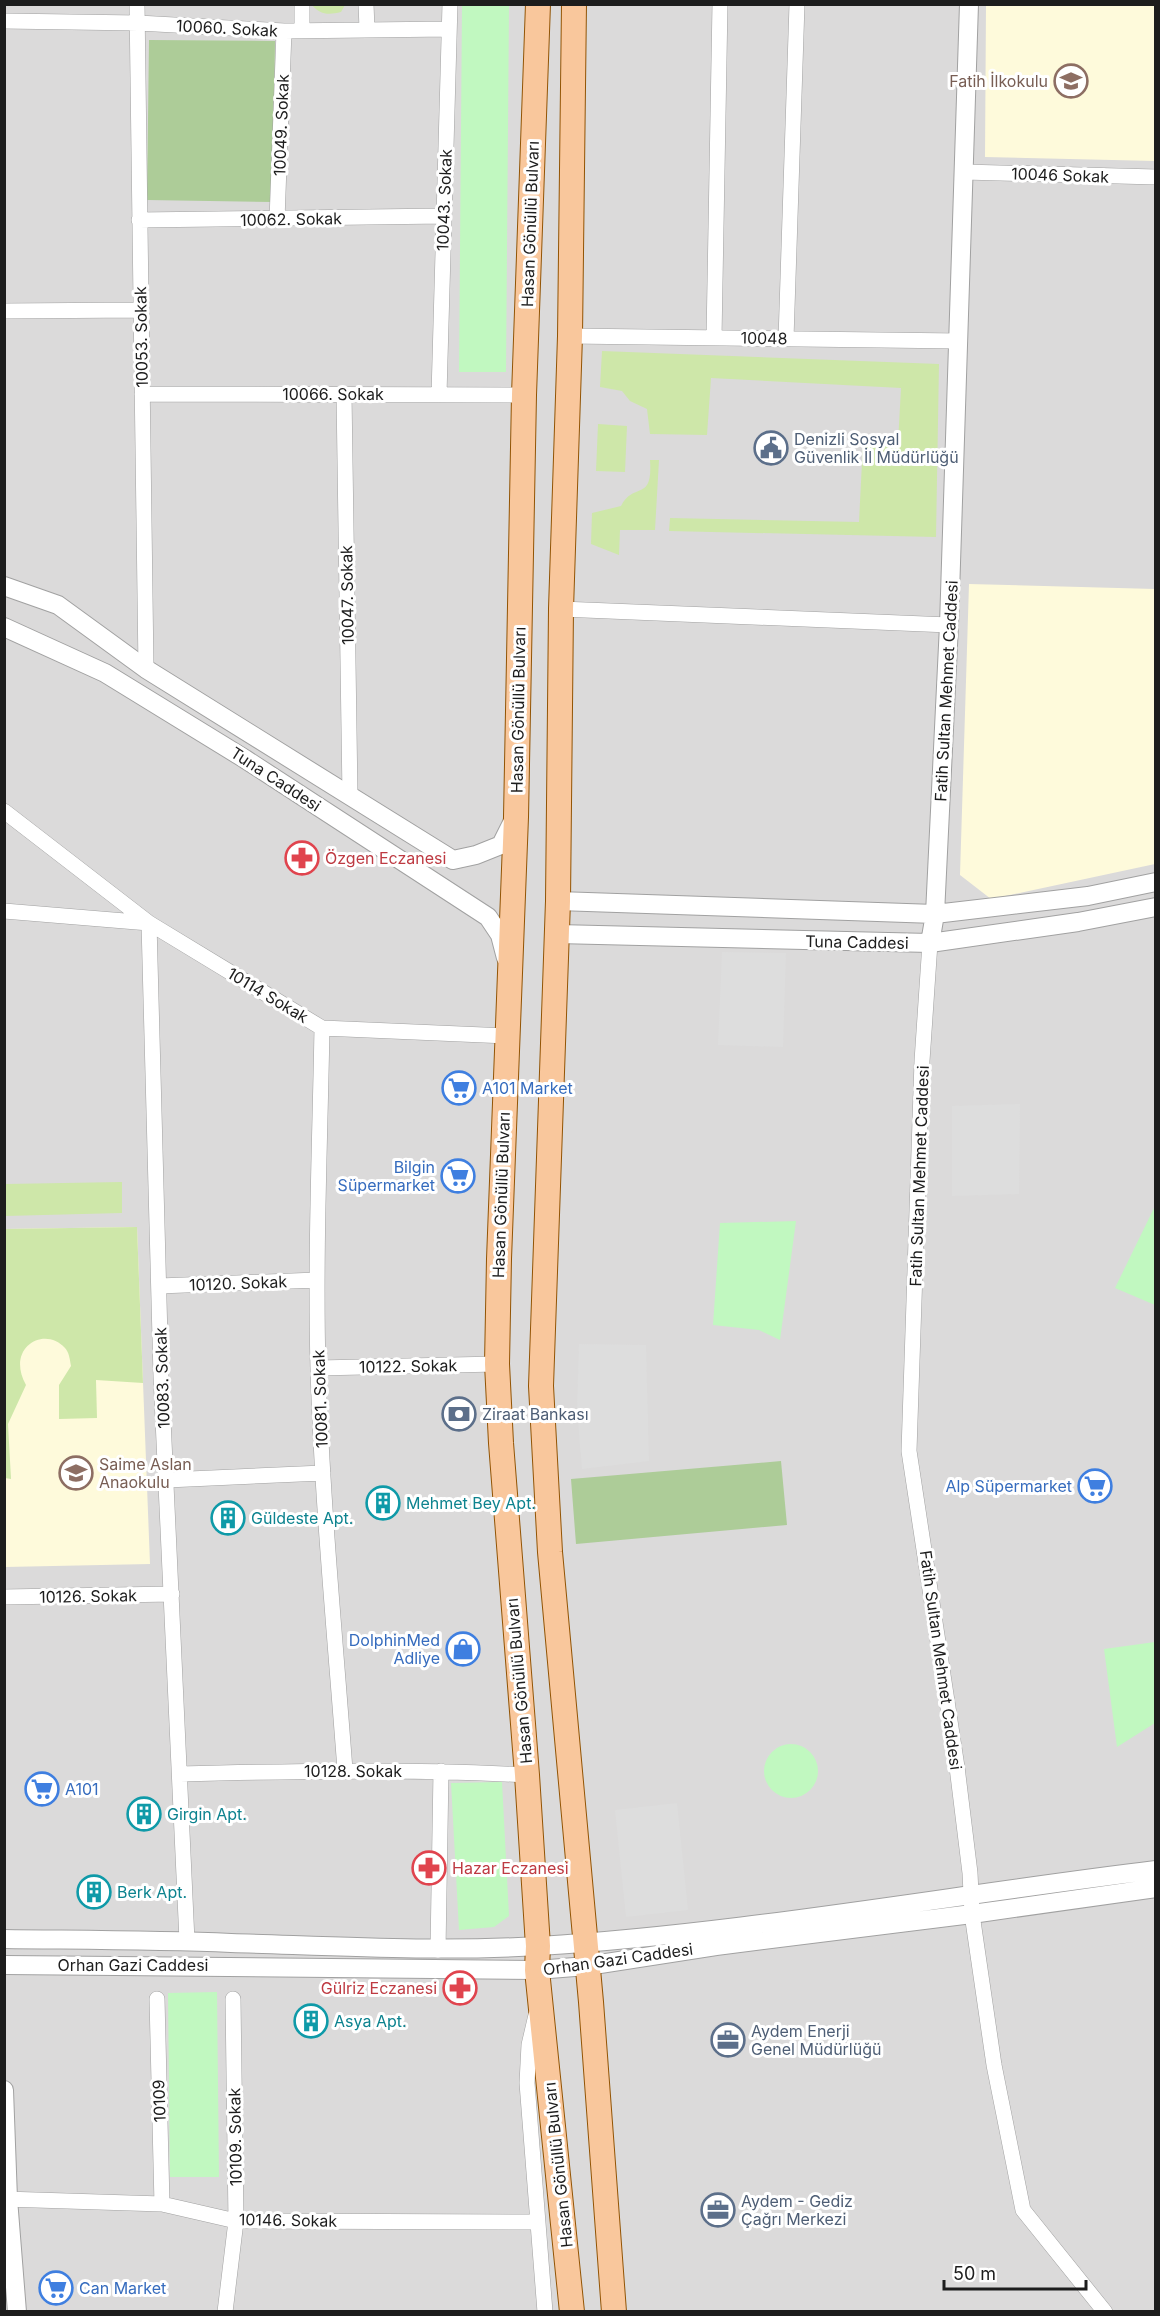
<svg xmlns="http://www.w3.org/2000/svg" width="1160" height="2316" viewBox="0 0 1160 2316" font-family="Inter,sans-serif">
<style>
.residential{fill:#dbdada}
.education{fill:#fefadb}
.grass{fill:#cee7a9}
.forest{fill:#adcc98}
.park{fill:#c1f8c0}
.parking{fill:#ddd}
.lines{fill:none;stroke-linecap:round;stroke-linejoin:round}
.minor-casing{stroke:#a1a1a1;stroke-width:16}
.tertiary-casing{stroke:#a1a1a1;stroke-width:20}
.primary-casing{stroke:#925404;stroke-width:26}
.minor{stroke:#fff;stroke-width:15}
.tertiary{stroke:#fff;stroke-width:18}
.primary{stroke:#f9c79c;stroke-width:24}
.labels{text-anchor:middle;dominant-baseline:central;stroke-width:6;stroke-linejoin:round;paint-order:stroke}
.street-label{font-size:16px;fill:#1d1d1d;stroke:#fff}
.education-label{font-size:16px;fill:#785e54;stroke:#fff;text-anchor:end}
.service-label{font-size:16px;fill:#4e5e75;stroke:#fff;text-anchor:start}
.health-label{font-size:16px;fill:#be3a42;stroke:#fff;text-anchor:start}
.shop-label{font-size:16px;fill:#366cbe;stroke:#fff;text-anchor:start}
.culture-label{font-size:16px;fill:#0d838f;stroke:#fff;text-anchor:start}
</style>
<rect width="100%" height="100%" fill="#eee9e3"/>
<path class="residential" d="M 5,5 L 1155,5 L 1155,2311 L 5,2312 Z"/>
<path class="education" d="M 986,5 L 1155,5 L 1155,161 L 985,157 Z
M 969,584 L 1155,589 L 1155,864 L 991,899 L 960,875 Z
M 137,1227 L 150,1564 L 5,1567 L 4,1229 Z"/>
<path class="grass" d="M 312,5 L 312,4 L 345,5 L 341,12 C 329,15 320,15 312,5 Z
M 602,351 L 939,364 L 936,537 L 669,531 L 670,518 L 859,522 L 863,442 L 898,443 L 901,388 L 711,378 L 707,435 L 650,434 L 647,409 L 630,401 L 622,391 L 600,387 Z
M 598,424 L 627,426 L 625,472 L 596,471 Z
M 650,460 L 659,460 L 655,530 L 620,530 L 619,555 L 591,544 L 592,513 L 621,506 C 634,481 653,503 650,460 Z
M 122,1182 L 122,1213 L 5,1216 L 5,1184 Z
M 137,1227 L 143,1383 L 96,1380 L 97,1418 L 59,1419 L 59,1385 L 71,1366 C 70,1360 69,1352 65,1348 C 45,1325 5,1347 26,1385 L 8,1424 L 11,1479 L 5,1478 L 5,1229 Z"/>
<path class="forest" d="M 149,40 L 275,41 L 273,202 L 147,200 Z
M 781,1461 L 787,1525 L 576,1544 L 571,1479 Z"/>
<path class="park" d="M 462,5 L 509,5 L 506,372 L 459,372 Z
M 1155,1206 L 1155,1305 L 1115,1288 Z
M 796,1221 L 780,1340 L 759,1330 L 713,1325 L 720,1223 Z
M 1155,1642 L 1155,1723 L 1117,1747 L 1104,1649 Z
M764 1771a27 27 0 1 1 54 0a27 27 0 1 1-54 0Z
M 502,1782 L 509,1916 L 494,1927 L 459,1930 L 451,1783 Z
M 217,1992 L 219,2177 L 170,2177 L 168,1993 Z"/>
<path class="parking" d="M 722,952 L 786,953 L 783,1047 L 718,1045 Z
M 1020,1104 L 1019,1194 L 952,1196 L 952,1106 Z
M 579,1344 L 646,1345 L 649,1461 L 582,1469 L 577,1410 Z
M 677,1803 L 688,1910 L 626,1917 L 615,1810 Z"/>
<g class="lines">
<defs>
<path id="minor" d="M 137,4 L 146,669
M 366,4 L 367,29
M 4,21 L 138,23 L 284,31 L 449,29
M 302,30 L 302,4
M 964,172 L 1156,177
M 139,220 L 444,216
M 277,220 L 284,31
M 4,311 L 140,310
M 570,336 L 959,341
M 714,338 L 720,4
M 786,339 L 797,4
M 142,394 L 524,395
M 344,394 L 350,796
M 439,395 L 450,4
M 561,609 L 949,625
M 4,811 L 149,923 L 161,1376 L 187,1941
M 4,911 L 149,923 L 322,1028 L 507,1036
M 930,943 L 922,1061 L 909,1451 L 957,1767 L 970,1873 L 972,1914 L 994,2065 L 1023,2210 L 1105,2312
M 322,1028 C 320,1141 315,1254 318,1368 C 322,1502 335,1636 345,1770
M 159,1286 L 317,1280
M 318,1368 L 497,1364
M 167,1480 L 323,1473
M 4,1597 L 172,1594
M 180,1774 C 296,1771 411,1769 527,1775
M 438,1950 L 441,1771
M 157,1999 L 162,2204
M 536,2015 L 529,2045 L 527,2083 L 545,2312
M 4,2199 L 162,2204 L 236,2221 L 537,2222
M 225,2312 L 236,2221 L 233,1999"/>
<path id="tertiary" d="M 4,586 L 58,605 L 146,669 L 453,860 L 476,855 L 501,845 L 513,821
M 4,627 L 105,673 L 245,759 L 488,917 L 500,935 L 506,958
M 558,901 L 935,914 L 1088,896 L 1156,882
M 557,934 L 930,943 L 1078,922 L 1156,907
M 930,943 L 935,914 L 949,625 L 969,4
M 4,1939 C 80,1940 156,1940 231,1943 C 334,1946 436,1952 539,1946 C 745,1933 950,1895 1156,1870
M 4,1965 L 537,1970 L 587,1966 L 716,1946 L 972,1914 L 1156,1888
M 4,2090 L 8,2199 L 17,2312"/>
<path id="primary" d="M 538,4 L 524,395 L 516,817 L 499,1259 L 497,1364 L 501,1443 L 527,1775 L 538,1946 L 537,1970 L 572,2312
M 574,4 L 570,336 L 561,609 L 558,901 L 541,1386 L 550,1552 L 591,2002 L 614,2312"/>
</defs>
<use href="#minor" class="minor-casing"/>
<use href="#tertiary" class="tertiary-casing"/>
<use href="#primary" class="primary-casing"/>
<use href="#minor" class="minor"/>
<use href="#tertiary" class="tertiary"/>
<use href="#primary" class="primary"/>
</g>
<defs>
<symbol id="school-ring" viewBox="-11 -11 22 22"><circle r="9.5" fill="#fff" stroke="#8d6e63" stroke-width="1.5"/><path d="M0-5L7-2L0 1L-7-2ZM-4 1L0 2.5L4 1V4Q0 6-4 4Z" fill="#8d6e63"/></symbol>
<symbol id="civic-ring" viewBox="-11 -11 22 22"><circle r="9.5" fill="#fff" stroke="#5c6f8a" stroke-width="1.5"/><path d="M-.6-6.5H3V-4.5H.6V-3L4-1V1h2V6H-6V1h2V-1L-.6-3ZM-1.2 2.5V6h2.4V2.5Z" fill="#5c6f8a"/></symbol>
<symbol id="pharmacy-ring" viewBox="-11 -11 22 22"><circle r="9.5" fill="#fff" stroke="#e0444e" stroke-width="1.5"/><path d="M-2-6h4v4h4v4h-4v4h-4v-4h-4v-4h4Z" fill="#e0444e"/></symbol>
<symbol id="supermarket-ring" viewBox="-11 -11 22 22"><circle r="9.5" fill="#fff" stroke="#3f7fe0" stroke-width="1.5"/><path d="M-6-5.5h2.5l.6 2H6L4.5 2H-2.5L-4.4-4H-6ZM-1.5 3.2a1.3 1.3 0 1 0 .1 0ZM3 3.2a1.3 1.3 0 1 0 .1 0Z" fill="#3f7fe0"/></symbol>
<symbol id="bank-ring" viewBox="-11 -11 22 22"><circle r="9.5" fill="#fff" stroke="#5c6f8a" stroke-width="1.5"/><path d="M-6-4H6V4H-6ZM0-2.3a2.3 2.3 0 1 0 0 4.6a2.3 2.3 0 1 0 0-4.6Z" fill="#5c6f8a"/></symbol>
<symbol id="building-ring" viewBox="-11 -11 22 22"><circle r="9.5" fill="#fff" stroke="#0f9aa8" stroke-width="1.5"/><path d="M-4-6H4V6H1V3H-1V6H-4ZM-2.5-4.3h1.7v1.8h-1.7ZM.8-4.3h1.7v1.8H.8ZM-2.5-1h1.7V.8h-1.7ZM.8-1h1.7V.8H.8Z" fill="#0f9aa8"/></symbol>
<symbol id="shop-ring" viewBox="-11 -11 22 22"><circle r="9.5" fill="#fff" stroke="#3f7fe0" stroke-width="1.5"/><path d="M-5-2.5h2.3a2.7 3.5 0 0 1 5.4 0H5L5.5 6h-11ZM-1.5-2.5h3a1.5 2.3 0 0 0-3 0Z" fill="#3f7fe0"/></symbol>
<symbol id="office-ring" viewBox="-11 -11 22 22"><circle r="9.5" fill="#fff" stroke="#5c6f8a" stroke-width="1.5"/><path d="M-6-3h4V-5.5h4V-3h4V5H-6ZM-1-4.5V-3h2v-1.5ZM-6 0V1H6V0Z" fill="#5c6f8a"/></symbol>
</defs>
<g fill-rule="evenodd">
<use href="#school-ring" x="1052" y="62" width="38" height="38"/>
<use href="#civic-ring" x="752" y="429" width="38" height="38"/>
<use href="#pharmacy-ring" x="283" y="839" width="38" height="38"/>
<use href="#supermarket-ring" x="440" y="1069" width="38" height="38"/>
<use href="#supermarket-ring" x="439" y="1157" width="38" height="38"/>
<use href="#bank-ring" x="440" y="1395" width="38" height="38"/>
<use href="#school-ring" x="57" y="1454" width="38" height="38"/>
<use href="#supermarket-ring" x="1076" y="1467" width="38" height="38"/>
<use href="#building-ring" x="364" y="1484" width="38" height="38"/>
<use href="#building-ring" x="209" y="1499" width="38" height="38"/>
<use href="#shop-ring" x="444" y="1630" width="38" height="38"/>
<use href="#supermarket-ring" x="23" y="1770" width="38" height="38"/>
<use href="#building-ring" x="125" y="1795" width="38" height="38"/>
<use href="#pharmacy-ring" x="410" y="1849" width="38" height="38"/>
<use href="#building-ring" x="75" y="1873" width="38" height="38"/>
<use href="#pharmacy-ring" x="441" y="1969" width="38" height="38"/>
<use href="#building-ring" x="292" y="2002" width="38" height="38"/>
<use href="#office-ring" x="709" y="2021" width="38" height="38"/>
<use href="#office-ring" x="699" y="2191" width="38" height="38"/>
<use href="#supermarket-ring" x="37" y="2269" width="38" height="38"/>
</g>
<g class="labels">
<g class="street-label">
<text transform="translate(227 28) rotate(3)">10060. Sokak</text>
<text transform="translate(281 125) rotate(-88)">10049. Sokak</text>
<text transform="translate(1060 175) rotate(2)">10046 Sokak</text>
<text transform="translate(444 200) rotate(-88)">10043. Sokak</text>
<text transform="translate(291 219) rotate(-1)">10062. Sokak</text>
<text transform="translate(530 224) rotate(-88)">Hasan Gönüllü Bulvarı</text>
<text transform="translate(141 337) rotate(-91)">10053. Sokak</text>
<text transform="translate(764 338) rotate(1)">10048</text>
<text x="333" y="394">10066. Sokak</text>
<text transform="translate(347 595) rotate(-91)">10047. Sokak</text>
<text transform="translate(946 691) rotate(-87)">Fatih Sultan Mehmet Caddesi</text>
<text transform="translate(518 710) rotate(-89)">Hasan Gönüllü Bulvarı</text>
<text transform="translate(276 779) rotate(33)">Tuna Caddesi</text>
<text transform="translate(857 942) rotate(1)">Tuna Caddesi</text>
<text transform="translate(268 995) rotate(31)">10114 Sokak</text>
<text transform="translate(919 1176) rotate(-88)">Fatih Sultan Mehmet Caddesi</text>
<text transform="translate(501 1195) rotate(-88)">Hasan Gönüllü Bulvarı</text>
<text transform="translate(238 1283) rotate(-2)">10120. Sokak</text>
<text transform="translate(408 1366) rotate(-1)">10122. Sokak</text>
<text transform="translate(162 1378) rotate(-92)">10083. Sokak</text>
<text transform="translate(320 1399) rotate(-92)">10081. Sokak</text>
<text transform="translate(88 1596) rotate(-1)">10126. Sokak</text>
<text transform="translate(941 1660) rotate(82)">Fatih Sultan Mehmet Caddesi</text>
<text transform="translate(519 1681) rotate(-95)">Hasan Gönüllü Bulvarı</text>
<text x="353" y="1771">10128. Sokak</text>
<text transform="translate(618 1959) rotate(-8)">Orhan Gazi Caddesi</text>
<text x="133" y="1965">Orhan Gazi Caddesi</text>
<text transform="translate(159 2101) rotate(-92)">10109</text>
<text transform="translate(235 2137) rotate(-91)">10109. Sokak</text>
<text transform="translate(558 2165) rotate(-96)">Hasan Gönüllü Bulvarı</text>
<text transform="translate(288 2220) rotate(1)">10146. Sokak</text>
</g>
<g class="education-label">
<text x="1048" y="81">Fatih İlkokulu</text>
<text x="99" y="1464" text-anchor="start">Saime Aslan<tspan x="99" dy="18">Anaokulu</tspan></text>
</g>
<g class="service-label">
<text x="794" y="439">Denizli Sosyal<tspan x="794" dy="18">Güvenlik İl Müdürlüğü</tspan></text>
<text x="482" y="1414">Ziraat Bankası</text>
<text x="751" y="2031">Aydem Enerji<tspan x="751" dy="18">Genel Müdürlüğü</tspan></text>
<text x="741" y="2201">Aydem - Gediz<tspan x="741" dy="18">Çağrı Merkezi</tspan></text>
</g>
<g class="health-label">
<text x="325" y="858">Özgen Eczanesi</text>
<text x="452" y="1868">Hazar Eczanesi</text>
<text x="437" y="1988" text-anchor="end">Gülriz Eczanesi</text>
</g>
<g class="shop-label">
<text x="482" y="1088">A101 Market</text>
<text x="435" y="1167" text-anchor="end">Bilgin<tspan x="435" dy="18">Süpermarket</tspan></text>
<text x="1072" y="1486" text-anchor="end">Alp Süpermarket</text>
<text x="440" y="1640" text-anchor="end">DolphinMed<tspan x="440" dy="18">Adliye</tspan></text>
<text x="65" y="1789">A101</text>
<text x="79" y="2288">Can Market</text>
</g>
<g class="culture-label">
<text x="406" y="1503">Mehmet Bey Apt.</text>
<text x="251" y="1518">Güldeste Apt.</text>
<text x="167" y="1814">Girgin Apt.</text>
<text x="117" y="1892">Berk Apt.</text>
<text x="334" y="2021">Asya Apt.</text>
</g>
</g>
<rect width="1160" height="2316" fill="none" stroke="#1d1d1d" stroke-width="12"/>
<path d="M944 2280v9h142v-9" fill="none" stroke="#1d1d1d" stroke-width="3"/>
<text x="953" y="2280" font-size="18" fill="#1d1d1d" stroke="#ffffff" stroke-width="4.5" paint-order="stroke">50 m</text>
</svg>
